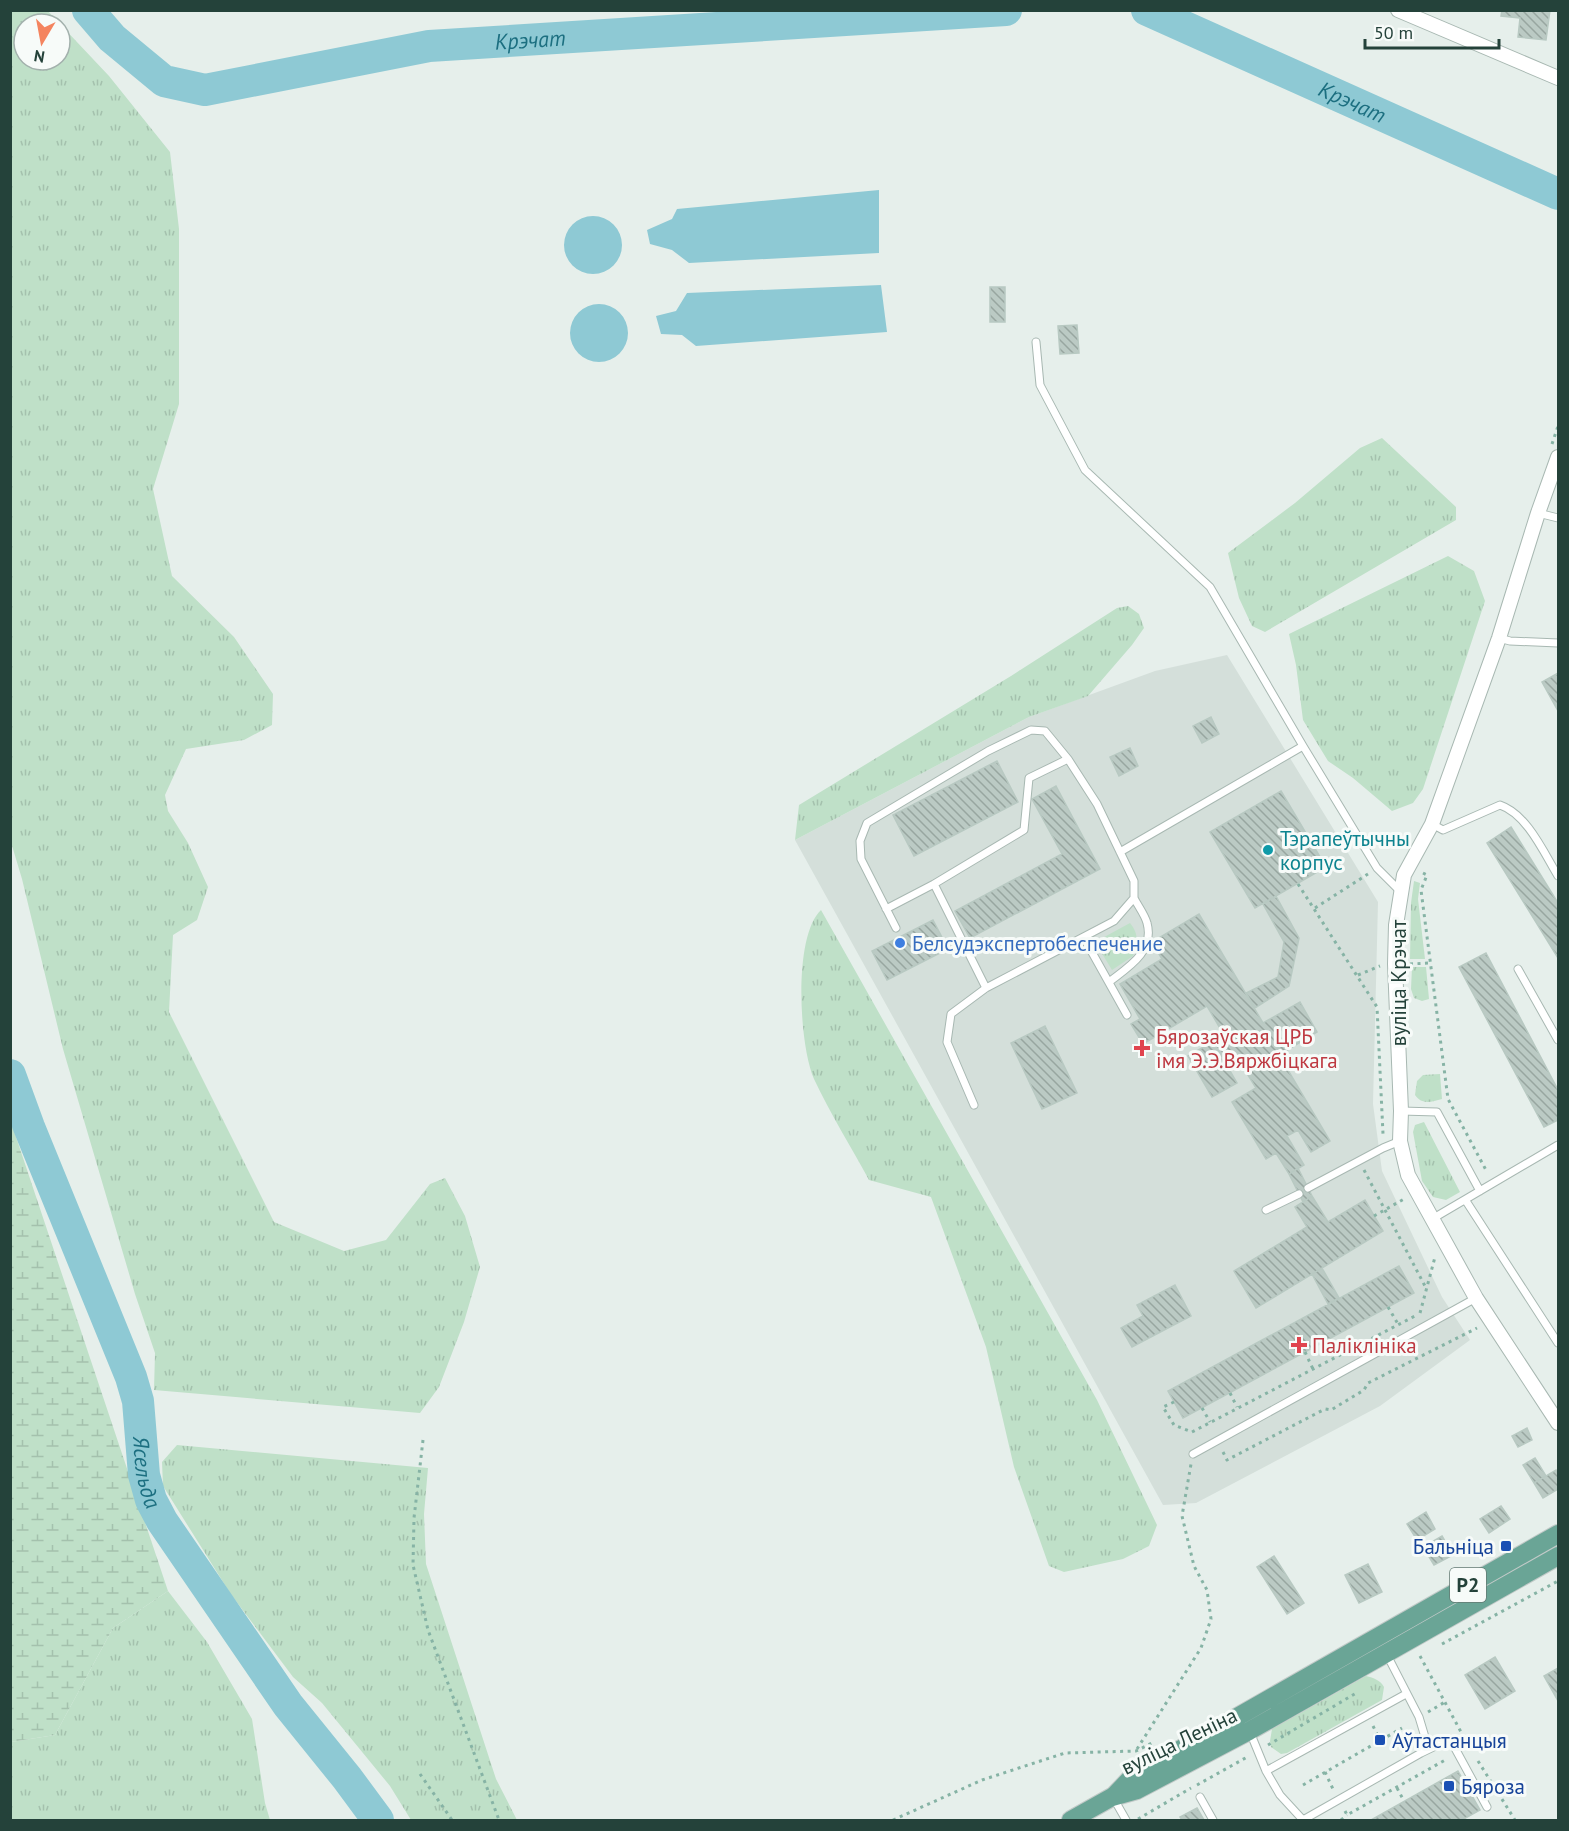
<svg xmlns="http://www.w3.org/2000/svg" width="1569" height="1831" viewBox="0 0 1569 1831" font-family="'PT Sans',sans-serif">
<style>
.built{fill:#d4dfda}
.grass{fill:url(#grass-tufts)}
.wetland{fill:url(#wetland-marsh)}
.water{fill:#8ec9d4}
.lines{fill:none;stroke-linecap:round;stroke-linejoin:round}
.river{stroke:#8ec9d4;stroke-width:32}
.building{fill:url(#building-back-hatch);stroke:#b8c9c2;stroke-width:1.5}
.lane-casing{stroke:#a8b8b2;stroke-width:9}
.street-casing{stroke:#a8b8b2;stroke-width:16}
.primary-casing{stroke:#c2cac8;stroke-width:20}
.path{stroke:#86b3a5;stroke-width:3;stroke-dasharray:3 4.5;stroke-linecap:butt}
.lane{stroke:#fff;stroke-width:7}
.street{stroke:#fff;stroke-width:14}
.primary{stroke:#6aa596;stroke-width:18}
.culture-dot{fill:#0f9aa8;stroke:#f7fbf9;stroke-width:2}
.shop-dot{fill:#3f7fe0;stroke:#f7fbf9;stroke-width:2}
.health-dot{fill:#e0444e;stroke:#f7fbf9;stroke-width:2}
.transit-dot{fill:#1a4fb4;stroke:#f7fbf9;stroke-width:2}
.labels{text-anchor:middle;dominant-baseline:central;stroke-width:6;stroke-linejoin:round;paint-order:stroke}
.shield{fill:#f7fbf9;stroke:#637a73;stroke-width:1.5}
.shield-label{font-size:20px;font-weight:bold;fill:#24423a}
.culture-label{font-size:21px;fill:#0d838f;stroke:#f7fbf9;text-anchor:start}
.shop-label{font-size:21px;fill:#366cbe;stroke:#f7fbf9;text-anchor:start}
.street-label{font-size:21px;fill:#24423a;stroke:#f7fbf9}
.health-label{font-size:21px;fill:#be3a42;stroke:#f7fbf9;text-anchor:start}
.transit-label{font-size:21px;fill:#164399;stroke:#f7fbf9;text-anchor:start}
.water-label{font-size:22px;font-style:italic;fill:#1c6f80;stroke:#f7fbf9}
</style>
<defs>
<pattern id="grass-tufts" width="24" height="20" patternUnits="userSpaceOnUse" patternTransform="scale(1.5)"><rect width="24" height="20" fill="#bfe0c8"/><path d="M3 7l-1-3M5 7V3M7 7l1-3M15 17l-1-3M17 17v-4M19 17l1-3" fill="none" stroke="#a4c1ad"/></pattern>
<pattern id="wetland-marsh" width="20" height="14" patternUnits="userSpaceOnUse" patternTransform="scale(1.5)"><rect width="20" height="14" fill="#bfe0c8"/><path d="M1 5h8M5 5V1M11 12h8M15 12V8" fill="none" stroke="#a4c1ad"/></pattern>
<pattern id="building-back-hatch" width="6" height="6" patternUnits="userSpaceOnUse" patternTransform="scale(1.5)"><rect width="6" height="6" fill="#bbcac4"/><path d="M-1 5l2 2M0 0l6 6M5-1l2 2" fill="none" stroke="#98a6a0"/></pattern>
</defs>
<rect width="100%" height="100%" fill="#e6efeb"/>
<path class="built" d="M 1227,655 L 1378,902 L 1373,1104 L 1382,1171 L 1442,1297 L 1470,1340 L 1380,1406 L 1196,1503 L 1163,1505 L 795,840 L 1029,717 L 1155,671 Z"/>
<path class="grass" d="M 47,10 L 60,24 L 24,24 L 24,60 L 60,60 L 60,24 L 109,76 L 170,152 L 179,229 L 179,404 L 153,489 L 172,576 L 234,637 L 273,694 L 272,725 L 244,740 L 186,749 L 165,795 L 168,811 L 188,843 L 208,887 L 197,920 L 173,935 L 169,1012 L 274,1222 L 344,1251 L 386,1240 L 430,1184 L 445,1178 L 465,1216 L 480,1267 L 464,1322 L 439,1387 L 420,1413 L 154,1390 L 155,1353 L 135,1294 L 63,1049 L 22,879 L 10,839 L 10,11 Z
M 1382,438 L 1456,507 L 1456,520 L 1265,632 L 1252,626 L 1239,598 L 1228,553 L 1295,503 L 1360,448 Z
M 1448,556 L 1474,571 L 1485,601 L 1423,789 L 1413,803 L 1392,811 L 1353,778 L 1328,761 L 1303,720 L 1296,665 L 1289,634 Z
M 1128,606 L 1139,614 L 1144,628 L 1132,645 L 1088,696 L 1029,717 L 795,840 L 799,805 L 1011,676 L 1117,608 Z
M 1414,881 L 1420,883 L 1418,899 L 1425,959 L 1410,959 L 1411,903 Z
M 821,910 L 1097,1400 L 1157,1525 L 1149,1546 L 1123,1559 L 1064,1572 L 1049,1566 L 1014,1467 L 986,1347 L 931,1197 L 869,1180 C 851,1147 830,1113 814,1079 C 799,1045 793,936 821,910 Z
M 1130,923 C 1139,934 1138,943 1133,956 L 1112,970 L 1095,942 Z
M 1412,967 L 1426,967 L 1429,999 L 1422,1001 L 1414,998 L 1411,989 Z
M 1440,1074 L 1442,1099 C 1431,1102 1422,1105 1415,1095 L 1417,1081 L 1423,1075 Z
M 1424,1122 L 1460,1192 L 1446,1200 L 1433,1197 L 1422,1181 L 1413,1132 L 1415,1125 Z
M 177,1445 L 428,1468 L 424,1514 L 426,1564 L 496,1779 L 517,1820 L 411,1820 L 390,1786 L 322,1703 L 293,1677 L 230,1593 L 163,1486 L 162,1462 Z
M 168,1591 L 207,1642 L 252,1719 L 265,1803 L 270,1820 L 11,1820 L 11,1742 L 55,1735 L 113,1628 Z
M 1366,1676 C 1374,1678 1380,1680 1384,1687 L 1382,1700 L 1287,1753 L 1281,1754 L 1271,1747 L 1270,1741 L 1272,1729 Z"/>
<path class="wetland" d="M 10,1119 L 168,1591 L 113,1628 L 55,1735 L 11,1742 Z"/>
<path class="water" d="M 879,190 L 879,253 L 689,263 L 672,250 L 650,244 L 647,230 L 672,219 L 677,209 Z
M564 245a29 29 0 1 1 58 0a29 29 0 1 1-58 0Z
M 881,285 L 887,332 L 696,346 L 682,335 L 661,334 L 656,316 L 676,311 L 687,293 Z
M570 333a29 29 0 1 1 58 0a29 29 0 1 1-58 0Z"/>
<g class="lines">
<g class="river">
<path id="s1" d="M 88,10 L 112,38 L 164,81 L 205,90 L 429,46 L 1006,10"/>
<path id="s2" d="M 1147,10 L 1558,194"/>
<path id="s3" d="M 10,1075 L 29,1127 L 131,1377 L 138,1401 L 144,1475 L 151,1500 L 162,1521 L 288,1705 L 347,1778 L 378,1820"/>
</g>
</g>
<path class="building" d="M 1502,10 L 1550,10 L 1546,40 L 1518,37 L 1520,18 L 1501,16 Z
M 990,287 L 1005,287 L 1005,322 L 990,322 Z
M 1077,325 L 1079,353 L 1060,354 L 1058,326 Z
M 1558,673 L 1558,711 L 1542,682 Z
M 1211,717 L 1219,734 L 1202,743 L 1193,726 Z
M 1130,748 L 1138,766 L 1119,776 L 1110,757 Z
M 997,761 L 1018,802 L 914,856 L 893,815 Z
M 1056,786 L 1100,869 L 970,938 L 955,911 L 1062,854 L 1032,799 Z
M 1281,791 L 1326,867 L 1255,908 L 1210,832 Z
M 1511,827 L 1558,903 L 1558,958 L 1487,843 Z
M 1276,896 L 1299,938 L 1289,986 L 1255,1008 L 1246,993 L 1278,977 L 1284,942 L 1263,904 Z
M 1199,914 L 1263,1023 L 1300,1002 L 1317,1032 L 1279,1055 L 1330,1141 L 1311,1152 L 1298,1130 L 1287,1136 L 1304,1165 L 1289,1174 L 1276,1153 L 1266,1159 L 1232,1102 L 1256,1088 L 1237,1057 L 1226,1064 L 1237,1083 L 1212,1097 L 1188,1056 L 1224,1035 L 1207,1006 L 1143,1044 L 1131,1024 L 1140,1019 L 1120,984 L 1162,959 L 1152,942 Z
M 933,920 L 948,949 L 887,980 L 872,951 Z
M 1486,953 L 1558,1090 L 1558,1120 L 1544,1127 L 1459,967 Z
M 1045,1026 L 1077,1093 L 1042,1109 L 1011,1043 Z
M 1298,1168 L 1312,1196 L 1303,1202 L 1289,1174 Z
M 1312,1196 L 1328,1222 L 1365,1200 L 1383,1231 L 1256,1308 L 1234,1271 L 1307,1227 L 1295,1207 Z
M 1399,1266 L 1414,1293 L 1183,1418 L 1168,1391 Z
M 1322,1268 L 1339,1298 L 1328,1304 L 1312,1274 Z
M 1175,1285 L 1191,1316 L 1132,1347 L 1121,1328 L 1143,1316 L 1137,1305 Z
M 1527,1428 L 1532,1440 L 1518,1447 L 1512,1436 Z
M 1535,1458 L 1546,1476 L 1534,1483 L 1523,1465 Z
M 1556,1470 L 1558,1475 L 1558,1489 L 1543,1498 L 1534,1483 Z
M 1501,1506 L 1510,1519 L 1489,1533 L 1480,1519 Z
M 1426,1512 L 1435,1529 L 1417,1540 L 1407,1524 Z
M 1442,1536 L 1453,1555 L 1434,1565 L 1423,1547 Z
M 1274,1556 L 1304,1603 L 1287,1614 L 1257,1567 Z
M 1368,1564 L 1382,1592 L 1359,1603 L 1345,1575 Z
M 1495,1657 L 1515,1691 L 1485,1709 L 1465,1675 Z
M 1558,1668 L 1558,1701 L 1544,1676 Z
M 1458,1771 L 1480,1810 L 1462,1820 L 1371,1820 Z
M 1197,1808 L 1204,1820 L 1182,1820 L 1180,1817 Z"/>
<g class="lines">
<defs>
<path id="lane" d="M 1036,342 L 1040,385 L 1085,470 L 1210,587 L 1303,746
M 1538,513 L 1558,518
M 1499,638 L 1510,641 L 1558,643
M 1432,824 L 1443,830 L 1500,805 C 1527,814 1544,853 1558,876
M 1120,852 L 1303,746 L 1377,868 L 1401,892
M 934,884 L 1024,830 L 1029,778 L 1068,759
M 886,909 L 934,884 L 986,988
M 896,928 L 861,859 L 860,841 L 867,823 L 988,751 L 1031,730 L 1045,731 L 1068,759 L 1097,804 L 1134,881 L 1134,898 L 1114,921 L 986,988 L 951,1014 L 947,1042 L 974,1105
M 1084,938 L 1127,1015
M 1518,969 L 1558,1040
M 1109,982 C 1127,968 1155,952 1147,923 C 1145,915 1138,906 1134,898
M 1401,1111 L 1437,1112 L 1480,1191
M 1308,1188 L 1383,1148 L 1400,1141
M 1466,1201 L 1558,1343
M 1266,1210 L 1299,1194
M 1432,1219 L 1558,1145
M 1193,1454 L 1476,1298
M 1250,1732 L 1266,1771 L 1280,1795 L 1303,1820 L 1421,1753 L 1425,1737 L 1419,1717 L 1386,1653
M 1421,1753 L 1450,1739 L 1487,1807
M 1266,1771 L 1406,1694
M 1200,1797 L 1213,1820
M 1114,1799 L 1126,1820"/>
<path id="street" d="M 1398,10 L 1558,78
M 1558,457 L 1538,513 L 1499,638 L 1432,824 L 1404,875 L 1396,925 L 1395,964 L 1401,1111 L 1400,1141 L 1408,1175 L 1476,1298 L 1558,1423"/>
<path id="primary" d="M 1114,1796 L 1132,1777 L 1558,1534
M 1071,1820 L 1112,1797 L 1137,1790 L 1249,1731 L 1558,1556"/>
</defs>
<use href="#lane" class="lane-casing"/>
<use href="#street" class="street-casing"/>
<use href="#primary" class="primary-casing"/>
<path class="path" d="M 1552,444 L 1558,426
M 1423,873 L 1427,875 L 1421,890 L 1448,1099 L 1487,1172
M 1298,884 L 1377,1007 L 1383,1134
M 1315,908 L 1368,874
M 1410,964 L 1430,963
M 1358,975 L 1380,966
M 1364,1170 L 1426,1288
M 1374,1216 L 1404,1199
M 1388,1307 L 1398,1324
M 1420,1313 L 1435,1257
M 1305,1352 L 1313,1369
M 1230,1393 L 1237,1407
M 1174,1402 L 1163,1407 L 1174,1425 L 1192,1432 L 1415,1316
M 1202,1408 L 1210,1422
M 423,1440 L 414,1518 L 413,1565 L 428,1630 L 499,1820
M 1223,1452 L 1227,1460 L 1325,1409 L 1331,1410 L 1364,1390 L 1368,1383 L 1477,1328
M 1442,1644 L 1558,1581
M 1420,1656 L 1461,1732
M 1428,1712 L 1445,1702
M 1373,1726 L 1380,1740
M 1268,1745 L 1358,1692
M 1137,1749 L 1201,1648 L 1211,1619 L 1207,1590 L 1194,1566 L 1182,1516 L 1191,1464
M 1478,1761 L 1515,1820
M 1325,1772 L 1333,1789
M 420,1774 L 452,1820
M 1197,1785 L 1249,1756
M 1303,1785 L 1402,1728
M 1397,1788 L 1404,1801
M 1345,1811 L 1347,1815 L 1447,1759
M 1138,1819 L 1191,1788
M 893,1820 L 982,1780 L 1065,1753 L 1136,1751 L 1152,1743
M 1341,1820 L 1347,1815"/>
<use href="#lane" class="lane"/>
<use href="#street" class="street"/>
<use href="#primary" class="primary"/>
</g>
<circle class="culture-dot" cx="1268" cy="850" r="6"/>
<circle class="shop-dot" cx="900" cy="943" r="6"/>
<g class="health-dot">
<path d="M1139 1039h6v6h6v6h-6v6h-6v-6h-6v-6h6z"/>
<path d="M1296 1336h6v6h6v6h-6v6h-6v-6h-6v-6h6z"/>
</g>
<g class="transit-dot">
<rect x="1500" y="1540" width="12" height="12" rx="3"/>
<rect x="1374" y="1734" width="12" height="12" rx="3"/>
<rect x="1443" y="1780" width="12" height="12" rx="3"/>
</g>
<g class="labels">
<rect class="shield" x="1450" y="1568" width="36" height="34" rx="4.5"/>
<g class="shield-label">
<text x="1468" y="1585">Р2</text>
</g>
<g class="culture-label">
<text x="1280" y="838">Тэрапеўтычны<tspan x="1280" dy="24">корпус</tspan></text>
</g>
<g class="shop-label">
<text x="912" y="943">Белсудэкспертобеспечение</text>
</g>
<g class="street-label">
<text transform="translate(1398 983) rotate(-90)">вуліца Крэчат</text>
<text transform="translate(1179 1741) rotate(-26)">вуліца Леніна</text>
</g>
<g class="health-label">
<text x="1156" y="1036">Бярозаўская ЦРБ<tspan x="1156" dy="24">імя Э.Э.Вяржбіцкага</tspan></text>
<text x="1312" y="1345">Паліклініка</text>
</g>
<g class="transit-label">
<text x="1494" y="1546" text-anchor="end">Бальніца</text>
<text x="1392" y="1740">Аўтастанцыя</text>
<text x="1461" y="1786">Бяроза</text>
</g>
<g class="water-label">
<text stroke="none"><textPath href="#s1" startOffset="476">Крэчат</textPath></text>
<text stroke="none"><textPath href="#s2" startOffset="225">Крэчат</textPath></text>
<text stroke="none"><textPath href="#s3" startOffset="422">Ясельда</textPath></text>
</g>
</g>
<rect width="1569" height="1831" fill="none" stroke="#24423a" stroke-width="24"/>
<g transform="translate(42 42) rotate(190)"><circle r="28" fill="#f7fbf9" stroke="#a3b1ad" stroke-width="1.5"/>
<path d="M0-4.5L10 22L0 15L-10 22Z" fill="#f4845f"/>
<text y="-9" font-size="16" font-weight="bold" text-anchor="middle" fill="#24423a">N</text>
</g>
<path d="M1365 39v9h134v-9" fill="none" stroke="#24423a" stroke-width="3"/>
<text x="1374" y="39" font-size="18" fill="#24423a" stroke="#f7fbf9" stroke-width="4.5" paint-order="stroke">50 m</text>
</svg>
